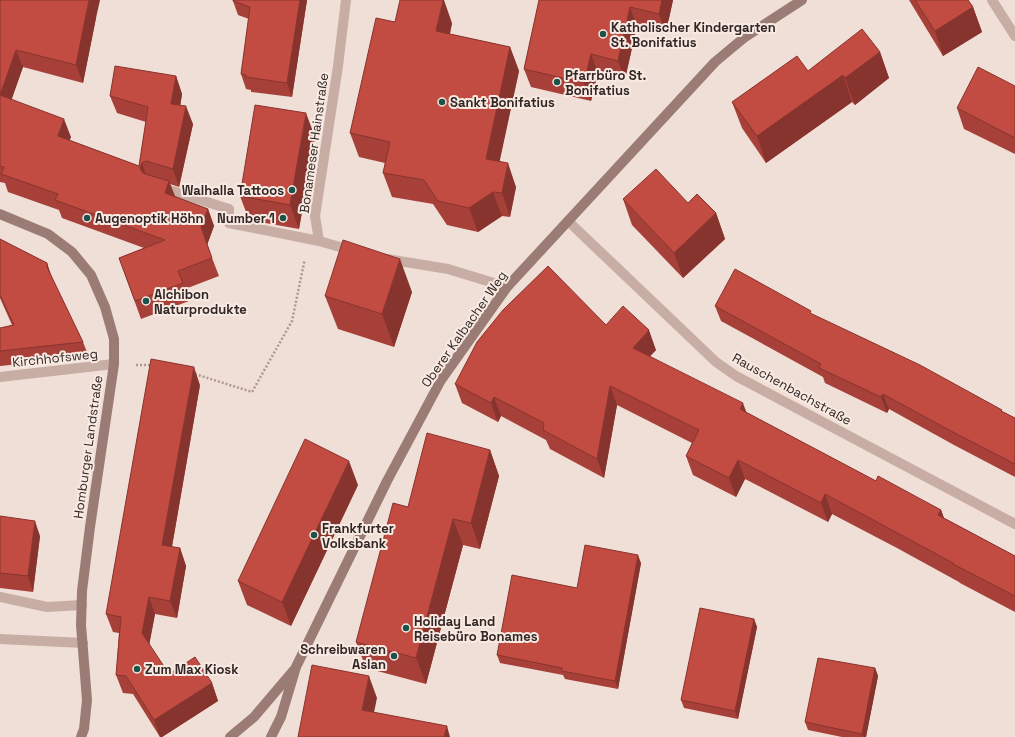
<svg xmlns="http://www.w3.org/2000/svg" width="1015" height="737" viewBox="0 0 1015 737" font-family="'Space Grotesk',sans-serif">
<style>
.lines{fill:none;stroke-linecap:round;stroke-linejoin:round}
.path{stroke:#b2978e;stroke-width:2.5;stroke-dasharray:2 2;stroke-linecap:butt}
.lane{stroke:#c7ada3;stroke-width:10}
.street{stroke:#c7ada3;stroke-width:10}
.secondary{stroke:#9a7c75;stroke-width:10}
.wall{fill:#a74039}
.shaded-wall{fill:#88342e}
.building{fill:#c24b42;stroke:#88342e}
.poi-dot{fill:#1c524c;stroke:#f8eae2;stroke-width:1.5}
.labels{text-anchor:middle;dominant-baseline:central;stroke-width:4;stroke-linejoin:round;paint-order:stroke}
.poi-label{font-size:13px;font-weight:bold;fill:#322725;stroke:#f8eae2;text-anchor:start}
.street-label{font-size:13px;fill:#322725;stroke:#f8eae2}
</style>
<rect width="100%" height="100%" fill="#efdfd7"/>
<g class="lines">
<path class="path" d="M 136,365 L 153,365
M 195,374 L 252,392 L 292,321 L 304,263 L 305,261"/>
<path class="lane" d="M 160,187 L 229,209 L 229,223 L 319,241
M 0,597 L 47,607 L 82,605
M 0,639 L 83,643"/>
<path class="street" d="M 346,0 L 338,66 L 315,216 L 319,241 L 354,251
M 992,0 L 1015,36
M 568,221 L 716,362 L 736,376 L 1015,524
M 387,259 L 448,269 L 507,287
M 0,377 L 114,364"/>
<path class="secondary" d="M 0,214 L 48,234 L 72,252 L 91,275 L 105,307 L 114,339 L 114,364 L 90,527 L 82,591 L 81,625 L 87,700 L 84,729 L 81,737
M 230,737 L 254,717 L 294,670
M 271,737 L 281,717 L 296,667 L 387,481 L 441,380 L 507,287 L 715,62 L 745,37 L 802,0"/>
</g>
<path class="wall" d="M 0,0 L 96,18 L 83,83 L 23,67 L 11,99 L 71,137 L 69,140 L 139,166 L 146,122 L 117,113 L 110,96 L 176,76 L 182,94 L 180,105 L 193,124 L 179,187 L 170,184 L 175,196 L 208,209 L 214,226 L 207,245 L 219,276 L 185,289 L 189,301 L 141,319 L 119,258 L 144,248 L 62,218 L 59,210 L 8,192 L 5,183 L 0,182 Z
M 233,0 L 307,0 L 292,97 L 251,92 L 251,90 L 246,89 L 241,74 L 249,19 L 238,15 L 233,1 Z
M 539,0 L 673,0 L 666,32 L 637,26 L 625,79 L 598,73 L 591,101 L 531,87 L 524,69 Z
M 909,0 L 968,0 L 973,7 L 982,32 L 943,56 Z
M 395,22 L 452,23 L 450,34 L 510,47 L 519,71 L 499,162 L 516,187 L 510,217 L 502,216 L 478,232 L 447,225 L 433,204 L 392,197 L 383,173 L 385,163 L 359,157 L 350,133 Z
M 880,52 L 889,78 L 855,105 L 852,102 L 766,163 L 742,128 L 732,102 L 808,71 Z
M 1015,86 L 1015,154 L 964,129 L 957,108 Z
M 315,137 L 299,229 L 249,220 L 240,196 Z
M 623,199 L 716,213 L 725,239 L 683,278 L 632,225 Z
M 0,239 L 47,263 L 52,279 L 83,342 L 89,357 L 0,366 L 0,328 L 12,325 L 0,298 Z
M 412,292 L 394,347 L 338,329 L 325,296 Z
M 715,306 L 812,314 L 1015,418 L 1015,477 L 954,445 L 889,409 L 887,413 L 825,383 L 823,377 L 721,321 Z
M 606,325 L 656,350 L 650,356 L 747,413 L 876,481 L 941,510 L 944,518 L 1015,556 L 1015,612 L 960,583 L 959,582 L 897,548 L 832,514 L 828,522 L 745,479 L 736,497 L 693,475 L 686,456 L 692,443 L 617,405 L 604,478 L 550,449 L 546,440 L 501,416 L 498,422 L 462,403 L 455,384 Z
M 200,385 L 172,547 L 180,548 L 186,566 L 177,618 L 155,614 L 149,645 L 169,674 L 212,683 L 218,701 L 162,737 L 160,737 L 133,694 L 123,693 L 116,675 L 119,633 L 113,632 L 106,614 Z
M 490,450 L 499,476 L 480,549 L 463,545 L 426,684 L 366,668 L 356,642 L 408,507 Z
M 358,485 L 291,626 L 247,605 L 238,581 Z
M 0,516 L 40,536 L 33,592 L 0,588 Z
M 641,563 L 618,689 L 565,679 L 563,675 L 500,663 L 497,655 L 577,588 Z
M 754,619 L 757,627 L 738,719 L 684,708 L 681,700 Z
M 875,668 L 878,676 L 866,737 L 842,737 L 808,730 L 805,722 Z"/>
<path class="shaded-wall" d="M 89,0 L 100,0 L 96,18 L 83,83 L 76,65 Z
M 300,0 L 307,0 L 292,97 L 287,83 Z
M 443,0 L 444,0 L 452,23 L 445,55 L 436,31 Z
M 662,0 L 673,0 L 666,32 L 659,14 Z
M 630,7 L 637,26 L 625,79 L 618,61 Z
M 973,7 L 982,32 L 943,56 L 935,31 Z
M 510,47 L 519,71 L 495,183 L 486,159 Z
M 16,50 L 23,67 L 7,113 L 0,95 Z
M 880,52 L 889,78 L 855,105 L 845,78 Z
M 591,54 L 598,73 L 591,101 L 584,83 Z
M 843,75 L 852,102 L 766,163 L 757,136 Z
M 176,76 L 182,94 L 178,122 L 171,104 Z
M 186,106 L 193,124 L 179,187 L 173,169 Z
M 306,113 L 315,137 L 299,229 L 290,205 Z
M 64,119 L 71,137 L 64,154 L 58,136 Z
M 142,163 L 148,181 L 147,186 L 140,168 Z
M 508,163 L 516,187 L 510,217 L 502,193 Z
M 169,181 L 176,199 L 165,193 Z
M 493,192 L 502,216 L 478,232 L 469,208 Z
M 208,209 L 214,226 L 207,245 L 201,227 Z
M 716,213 L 725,239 L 683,278 L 674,253 Z
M 400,259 L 412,292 L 394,347 L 382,314 Z
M 47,263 L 52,278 L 52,282 L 47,267 Z
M 649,330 L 656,350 L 640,367 L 633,348 Z
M 194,367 L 200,385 L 169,563 L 162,545 Z
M 610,386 L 617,405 L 604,478 L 597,459 Z
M 883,394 L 889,409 L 887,413 L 881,397 Z
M 494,397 L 501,416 L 498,422 L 491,403 Z
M 743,403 L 750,422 L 740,409 Z
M 490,450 L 499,476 L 480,549 L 471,523 Z
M 738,460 L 745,479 L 736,497 L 729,478 Z
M 349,461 L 358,485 L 291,626 L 282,602 Z
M 825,494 L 832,514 L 828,522 L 821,503 Z
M 941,510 L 948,529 L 938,515 Z
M 453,519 L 463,545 L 426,684 L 416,658 Z
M 35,521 L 40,536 L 33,592 L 28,576 Z
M 180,548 L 186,566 L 177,618 L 170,601 Z
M 638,555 L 641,563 L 618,689 L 615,681 Z
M 149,597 L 155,614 L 148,651 L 142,633 Z
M 754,619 L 757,627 L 738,719 L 735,711 Z
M 875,668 L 878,676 L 866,737 L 864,737 L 862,734 Z
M 369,676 L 377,698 L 370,732 L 362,710 Z
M 212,683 L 218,701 L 162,737 L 160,737 L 154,720 Z
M 447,726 L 450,737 L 444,737 Z"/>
<path class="building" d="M 0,0 L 89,0 L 76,65 L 16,50 L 0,95 L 64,119 L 58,136 L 139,166 L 148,107 L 110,96 L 115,66 L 176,76 L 171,104 L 186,106 L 173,169 L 146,161 L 142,163 L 140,168 L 142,172 L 145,174 L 169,181 L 165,193 L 208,209 L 201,227 L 212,258 L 178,271 L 183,283 L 135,301 L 119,258 L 165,240 L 55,200 L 58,194 L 1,174 L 4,167 L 0,166 Z
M 233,0 L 300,0 L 287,83 L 246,77 L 246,75 L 241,74 L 250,7 L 233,1 Z
M 400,0 L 443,0 L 436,31 L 510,47 L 486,159 L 508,163 L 502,193 L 493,192 L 469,208 L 438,201 L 424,180 L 383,173 L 390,142 L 350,133 L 376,18 L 395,22 Z
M 539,0 L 662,0 L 659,14 L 630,7 L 618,61 L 591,54 L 584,83 L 524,69 Z
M 915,0 L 968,0 L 973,7 L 935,31 Z
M 862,29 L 880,52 L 845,78 L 843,75 L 757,136 L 732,102 L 797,56 L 808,71 Z
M 978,67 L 1015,86 L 1015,138 L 957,108 Z
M 255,105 L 306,113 L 290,205 L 240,196 Z
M 656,169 L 688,203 L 697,194 L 716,213 L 674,253 L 623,199 Z
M 0,239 L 47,263 L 47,267 L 83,342 L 0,351 L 0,328 L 14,325 L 0,295 Z
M 343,240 L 400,259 L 382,314 L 325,296 Z
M 548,266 L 606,325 L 623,306 L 649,330 L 633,348 L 743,403 L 740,409 L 876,481 L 878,476 L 941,510 L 938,515 L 1015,556 L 1015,596 L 953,564 L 953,563 L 890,529 L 825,494 L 821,503 L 738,460 L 729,478 L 686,456 L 699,430 L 610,386 L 597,459 L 543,430 L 544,423 L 494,397 L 491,403 L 455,384 L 477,342 L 503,310 Z
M 735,269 L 811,311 L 810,313 L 920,365 L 1002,410 L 1001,411 L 1015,418 L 1015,464 L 949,430 L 883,394 L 881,397 L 819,368 L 821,364 L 715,306 Z
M 151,359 L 194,367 L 162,545 L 180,548 L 170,601 L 149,597 L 142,633 L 169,674 L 195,657 L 212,683 L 154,720 L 126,676 L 116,675 L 121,617 L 106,614 Z
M 427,433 L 490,450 L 471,523 L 453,519 L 416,658 L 356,642 L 393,503 L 408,507 Z
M 305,439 L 349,461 L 282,602 L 238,581 Z
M 0,516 L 35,521 L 28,576 L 0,573 Z
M 585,545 L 638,555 L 615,681 L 562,671 L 562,668 L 497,655 L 512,575 L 577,588 Z
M 700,608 L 754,619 L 735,711 L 681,700 Z
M 818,658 L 875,668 L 862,734 L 805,722 Z
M 312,665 L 369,676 L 362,710 L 447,726 L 444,737 L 298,737 Z"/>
<g class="poi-dot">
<circle cx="603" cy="34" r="4"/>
<circle cx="557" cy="82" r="4"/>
<circle cx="442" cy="102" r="4"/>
<circle cx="292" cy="190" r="4"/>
<circle cx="87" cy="218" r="4"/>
<circle cx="283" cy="218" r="4"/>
<circle cx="146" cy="301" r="4"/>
<circle cx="314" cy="535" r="4"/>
<circle cx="406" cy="628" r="4"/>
<circle cx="394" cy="656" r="4"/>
<circle cx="137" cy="669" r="4"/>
</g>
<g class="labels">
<g class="poi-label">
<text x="611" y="27">Katholischer Kindergarten<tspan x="611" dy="15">St. Bonifatius</tspan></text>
<text x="565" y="75">Pfarrbüro St.<tspan x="565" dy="15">Bonifatius</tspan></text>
<text x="450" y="102">Sankt Bonifatius</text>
<text x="284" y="190" text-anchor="end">Walhalla Tattoos</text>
<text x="95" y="218">Augenoptik Höhn</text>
<text x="275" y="218" text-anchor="end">Number 1</text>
<text x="154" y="294">Alchibon<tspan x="154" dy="15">Naturprodukte</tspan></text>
<text x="322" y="528">Frankfurter<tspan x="322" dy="15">Volksbank</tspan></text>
<text x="414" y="621">Holiday Land<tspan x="414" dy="15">Reisebüro Bonames</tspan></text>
<text x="386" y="649" text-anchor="end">Schreibwaren<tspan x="386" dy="15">Aslan</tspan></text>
<text x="145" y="669">Zum Max Kiosk</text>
</g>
<g class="street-label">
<text transform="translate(314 143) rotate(-82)">Bonameser Hainstraße</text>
<text transform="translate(464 329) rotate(-55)">Oberer Kalbacher Weg</text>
<text transform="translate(55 358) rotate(-6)">Kirchhofsweg</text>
<text transform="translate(792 389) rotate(29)">Rauschenbachstraße</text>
<text transform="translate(88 447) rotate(-82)">Homburger Landstraße</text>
</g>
</g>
</svg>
